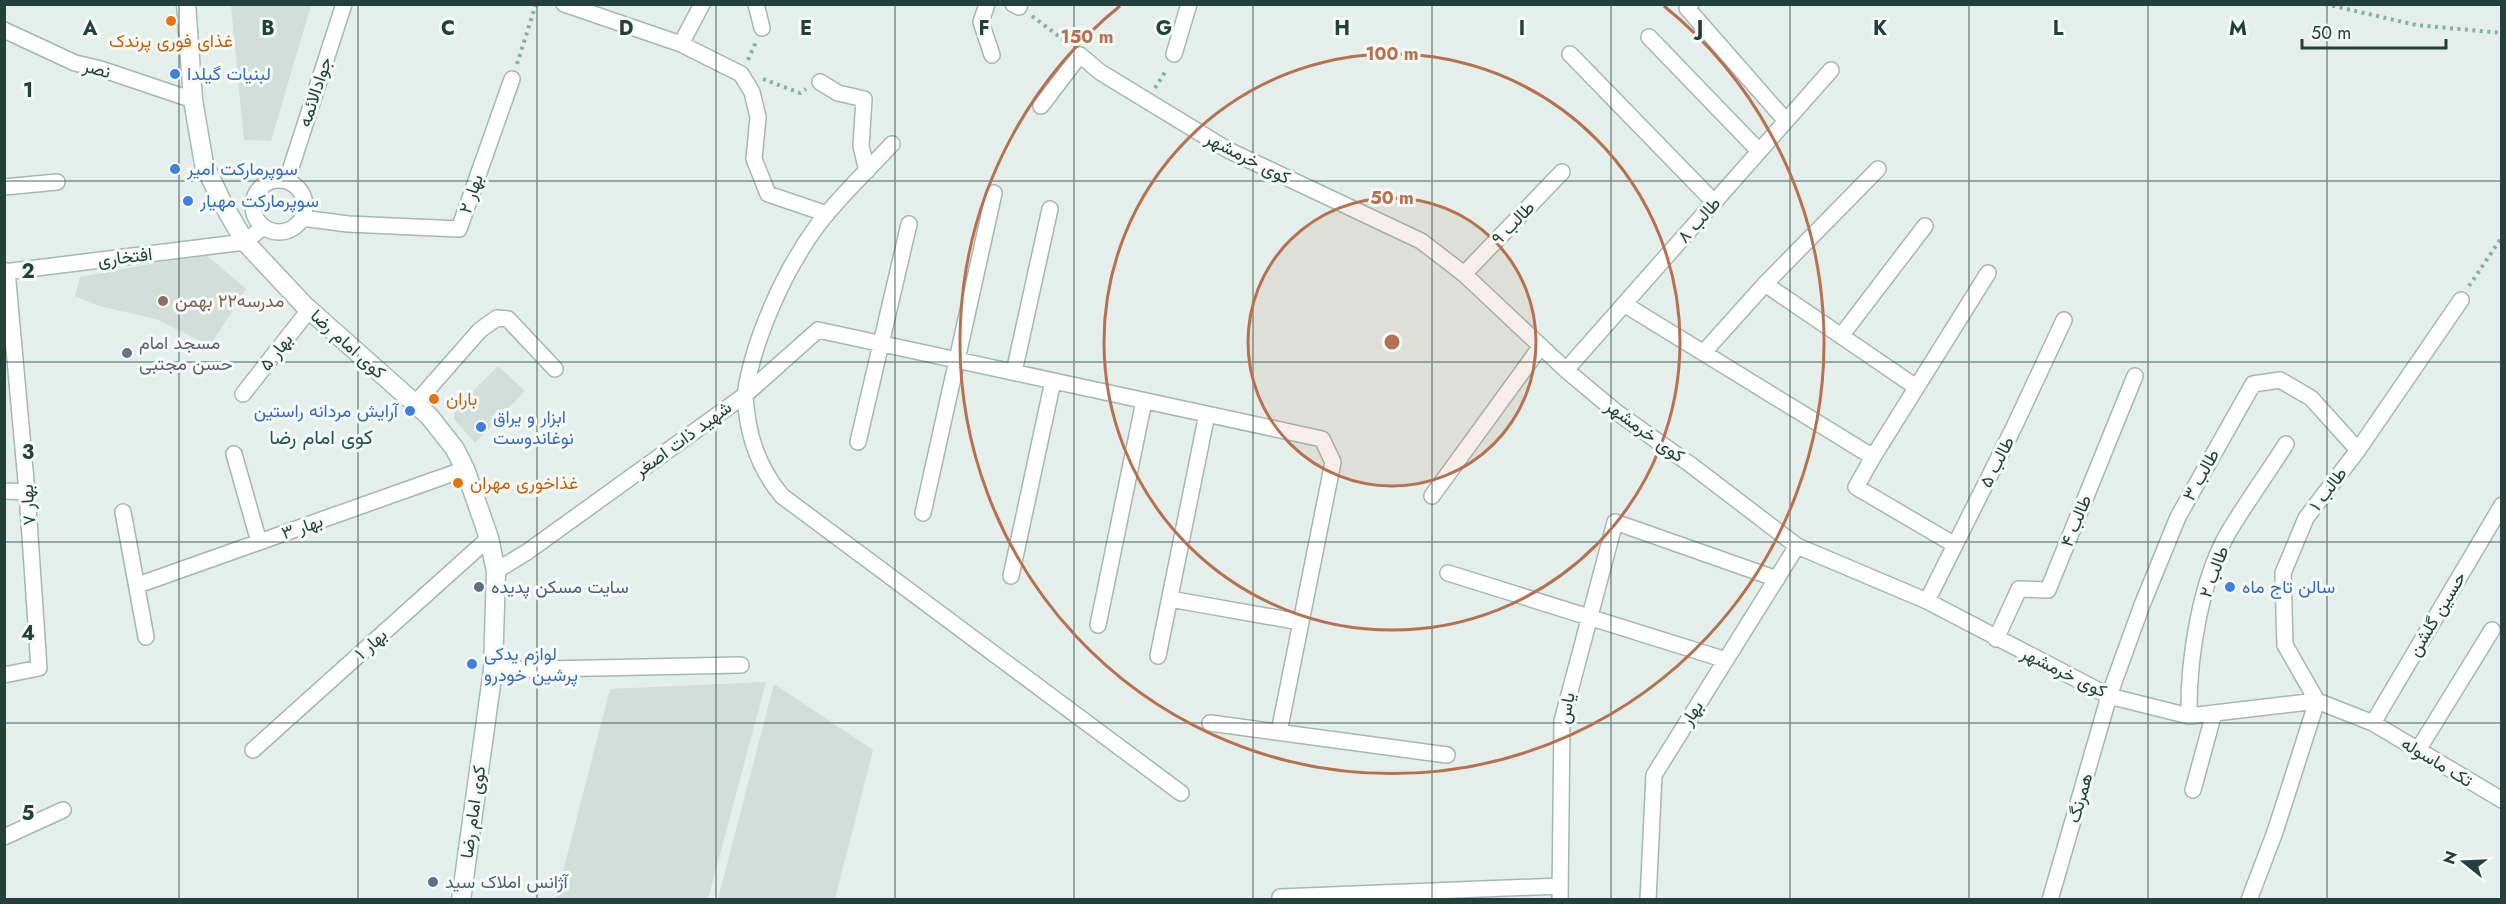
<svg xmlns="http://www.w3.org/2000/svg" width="2506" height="904" viewBox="0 0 2506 904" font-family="Jost,Vazirmatn,sans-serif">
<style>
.built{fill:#d2ded9}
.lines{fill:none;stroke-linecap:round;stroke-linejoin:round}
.street-casing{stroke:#a6b7b2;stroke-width:18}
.secondary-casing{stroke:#a2bbb3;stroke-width:21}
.path{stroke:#83b3a6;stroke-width:4;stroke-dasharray:3 4.5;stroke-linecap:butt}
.street{stroke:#fff;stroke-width:15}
.secondary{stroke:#fff;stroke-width:18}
.grid{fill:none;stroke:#22413a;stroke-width:1.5;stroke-opacity:0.55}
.ring{fill:none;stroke:#b8714f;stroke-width:3}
.food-dot{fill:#e8710a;stroke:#f5faf8;stroke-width:2}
.shop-dot{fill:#3f7fe0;stroke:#f5faf8;stroke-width:2}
.education-dot{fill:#8d6e63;stroke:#f5faf8;stroke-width:2}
.worship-dot{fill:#6b7280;stroke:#f5faf8;stroke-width:2}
.service-dot{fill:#5c6f8a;stroke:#f5faf8;stroke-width:2}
.labels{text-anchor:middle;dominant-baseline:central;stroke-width:6;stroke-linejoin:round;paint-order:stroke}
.food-label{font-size:18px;fill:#c56008;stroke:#f5faf8;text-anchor:start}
.street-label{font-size:18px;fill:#22413a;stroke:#f5faf8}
.shop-label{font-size:18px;fill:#366cbe;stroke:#f5faf8;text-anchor:start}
.education-label{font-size:18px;fill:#785e54;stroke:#f5faf8;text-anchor:start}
.worship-label{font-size:18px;fill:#5b616d;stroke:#f5faf8;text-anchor:start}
.service-label{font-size:18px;fill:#4e5e75;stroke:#f5faf8;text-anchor:start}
.neighbourhood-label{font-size:20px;fill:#1d554a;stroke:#f5faf8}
.grid-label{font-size:20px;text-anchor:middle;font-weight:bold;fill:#22413a;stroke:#f5faf8;stroke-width:6;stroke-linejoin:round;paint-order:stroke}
.centre{fill:#b8714f;stroke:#f5faf8;stroke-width:3}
.ring-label{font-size:18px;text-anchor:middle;font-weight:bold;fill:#b8714f;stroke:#f5faf8;stroke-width:6;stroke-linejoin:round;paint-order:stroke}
</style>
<rect width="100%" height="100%" fill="#e4eeea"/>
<path class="built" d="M 231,5 L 311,5 L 271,141 L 244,140 Z
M 205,254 L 246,289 L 210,346 L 156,319 L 99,306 L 75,296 L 80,277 Z
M 498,366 L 525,391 L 475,443 L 454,419 L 454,410 Z
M 766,682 L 708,899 L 556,899 L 610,689 Z
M 774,684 L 873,750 L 835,899 L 718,899 Z"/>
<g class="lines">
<defs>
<path id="street" d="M 564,4 L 681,44 L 741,74 L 752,92 L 758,117 L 754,159 L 768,194 L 827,214
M 756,4 L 762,28
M 987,4 L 981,22 L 992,55
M 1013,4 L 1019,7 L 1020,4
M 1691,4 L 1687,8 L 1786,121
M 4,30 L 75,63 L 101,69 L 193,100
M 1649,37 L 1759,151
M 681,44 L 702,4
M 1174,54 L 1189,4
M 1570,54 L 1714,202
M 820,82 L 838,93 L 864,99 L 861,146 L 867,171
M 1041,106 L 1080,55 L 1100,72 L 1228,150 L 1421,241 L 1464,274 L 1566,370 L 1615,411 L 1691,465 L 1797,546 L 1927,601 L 2109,696 L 2189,716 L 2317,701 L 2373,723 L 2502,800
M 287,180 L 344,4
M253 206a26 26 0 1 1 52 0a26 26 0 1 1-52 0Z
M 4,187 L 57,182
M 302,218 L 348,224 L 459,229 L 512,79
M 4,272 L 245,242 L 263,227
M 1464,274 L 1562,172
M 1765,284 L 1916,387
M 1624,304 L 1873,457 L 1856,487 L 1955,545
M 1841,336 L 1925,226
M 1704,352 L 1765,284 L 1878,169
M 1566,370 L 1831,70
M 1014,372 L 1050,209
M 243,394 L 309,310
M 415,404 L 480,330 L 497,318 L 508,319 L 555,369
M 858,442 L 909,224
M 234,454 L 259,542
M 1873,457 L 1988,273
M 4,491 L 27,492
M 1432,496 L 1541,346
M 123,512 L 146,637
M 923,513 L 994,193
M 496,571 L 527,552 L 745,395 C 753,340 784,271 817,226 C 839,197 867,171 892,144
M 1448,573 L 1726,660
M 1011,576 L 1053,381
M 138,585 L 465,469
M 1170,599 L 1300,622
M 1927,601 L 2014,427 L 2064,320
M 1098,625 L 1144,401
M 1996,639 L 2019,589 L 2048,590 L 2135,376
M 1158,656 L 1207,414
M 493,670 L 741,665
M 4,675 L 39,668 L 27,492 L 7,271
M 2189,716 C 2188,660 2200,582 2228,533 C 2246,503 2267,474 2286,444
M 1210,723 L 1447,755
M 2373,723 L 2502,505
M 253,750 L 489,538
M 2418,750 L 2492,630
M 2193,790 L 2214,713
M 1181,793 L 782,496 C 757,466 747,433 745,395 L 818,330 L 1322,439 L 1333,462 L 1279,732
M 4,837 L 63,810
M 1280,897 L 1560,886
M 1560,900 L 1562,721 L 1615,522 L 1777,579
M 1648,900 L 1654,775 L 1797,546
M 2050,900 L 2109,696 L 2142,605 L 2178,517 L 2253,384 L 2280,380 L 2311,398 L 2358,450
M 2249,900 L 2275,832 L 2317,701 L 2285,645 L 2283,573 L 2306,518 L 2358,450 L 2461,300"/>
<path id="secondary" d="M 186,4 L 193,100 L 204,164 L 223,204 L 245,242 L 304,305 L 429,416 L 455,449 L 465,469 L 489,538 L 496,571 L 493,670 L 461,900"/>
</defs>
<use href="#street" class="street-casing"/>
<use href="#secondary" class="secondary-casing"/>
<path class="path" d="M 2325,4 L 2416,25 L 2502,33
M 1032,16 L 1069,44
M 748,60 L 756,42
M 517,64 L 536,4
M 763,79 L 800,93 L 806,89
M 1155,88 L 1167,69
M 2469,286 L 2502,237"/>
<use href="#street" class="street"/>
<use href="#secondary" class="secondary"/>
</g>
<path class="grid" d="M 179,4 L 179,900M 358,4 L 358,900M 537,4 L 537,900M 716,4 L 716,900M 895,4 L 895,900M 1074,4 L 1074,900M 1253,4 L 1253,900M 1432,4 L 1432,900M 1611,4 L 1611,900M 1790,4 L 1790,900M 1969,4 L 1969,900M 2148,4 L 2148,900M 2327,4 L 2327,900M 4,181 L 2502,181M 4,362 L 2502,362M 4,542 L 2502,542M 4,723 L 2502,723"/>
<circle cx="1392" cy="342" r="144" fill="#b8714f" fill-opacity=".12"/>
<g class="ring">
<circle cx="1392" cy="342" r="144"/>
<circle cx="1392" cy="342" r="288"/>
<path d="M1664 6A432 432 0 1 1 1120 6"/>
</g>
<g class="food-dot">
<circle cx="171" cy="21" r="6"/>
<circle cx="434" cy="399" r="6"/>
<circle cx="458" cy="483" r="6"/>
</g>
<g class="shop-dot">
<circle cx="175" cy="74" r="6"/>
<circle cx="175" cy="169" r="6"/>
<circle cx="188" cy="201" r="6"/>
<circle cx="410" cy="411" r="6"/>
<circle cx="481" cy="427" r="6"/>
<circle cx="2230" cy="587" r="6"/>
<circle cx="472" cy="664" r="6"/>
</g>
<circle class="education-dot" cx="163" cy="301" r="6"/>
<circle class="worship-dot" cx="127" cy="353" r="6"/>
<g class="service-dot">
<circle cx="479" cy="587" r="6"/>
<circle cx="433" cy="882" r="6"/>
</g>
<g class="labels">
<g class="food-label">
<text x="171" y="41" text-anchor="middle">غذای فوری پرندک</text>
<text x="446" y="399">باران</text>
<text x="470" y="483">غذاخوری مهران</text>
</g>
<g class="street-label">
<text transform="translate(97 69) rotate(15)">نصر</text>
<text transform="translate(315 92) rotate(-72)">جوادالائمه</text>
<text transform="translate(1248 158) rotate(27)">کوی خرمشهر</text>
<text transform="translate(471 194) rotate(-71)">بهار ۲</text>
<text transform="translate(1699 220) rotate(-48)">طالب ۸</text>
<text transform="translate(1513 223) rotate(-46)">طالب ۹</text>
<text transform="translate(125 257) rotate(-7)">افتخاری</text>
<text transform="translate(348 344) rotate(42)">کوی امام رضا</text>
<text transform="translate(276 352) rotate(-52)">بهار ۵</text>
<text transform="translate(1645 431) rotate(36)">کوی خرمشهر</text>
<text transform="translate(683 439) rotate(-36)">شهید ذات اصغر</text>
<text transform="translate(1997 462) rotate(-63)">طالب ۵</text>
<text transform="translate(2201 475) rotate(-61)">طالب ۳</text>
<text transform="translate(2328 489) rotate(-53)">طالب ۱</text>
<text transform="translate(28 505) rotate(-94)">بهار ۷</text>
<text transform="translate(2076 521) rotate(-68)">طالب ۴</text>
<text transform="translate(302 527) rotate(-19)">بهار ۳</text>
<text transform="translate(2214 572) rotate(-70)">طالب ۲</text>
<text transform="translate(2437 614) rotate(-59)">حسین گلشن</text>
<text transform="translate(371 644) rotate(-42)">بهار ۱</text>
<text transform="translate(2064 672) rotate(26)">کوی خرمشهر</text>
<text transform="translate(1566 708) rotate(-79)">یاس</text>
<text transform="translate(1692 713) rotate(-57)">بهار</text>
<text transform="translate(2437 762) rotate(31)">تک ماسوله</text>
<text transform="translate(2080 798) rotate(-74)">همرنگ</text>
<text transform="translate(473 812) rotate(-82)">کوی امام رضا</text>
</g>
<g class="shop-label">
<text x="187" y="74">لبنیات گیلدا</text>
<text x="187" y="169">سوپرمارکت امیر</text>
<text x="200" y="201">سوپرمارکت مهیار</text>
<text x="398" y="411" text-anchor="end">آرایش مردانه راستین</text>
<text x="493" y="417">ابزار و یراق<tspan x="493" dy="21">نوغاندوست</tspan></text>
<text x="2242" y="587">سالن تاج ماه</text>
<text x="484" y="654">لوازم یدکی<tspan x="484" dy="21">پرشین خودرو</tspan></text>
</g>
<g class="education-label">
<text x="175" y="301">مدرسه۲۲ بهمن</text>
</g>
<g class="worship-label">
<text x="139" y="343">مسجد امام<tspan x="139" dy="21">حسن مجتبی</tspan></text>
</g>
<g class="service-label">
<text x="491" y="587">سایت مسکن پدیده</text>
<text x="445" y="882">آژانس املاک سید</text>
</g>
<g class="neighbourhood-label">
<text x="321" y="437">کوی امام رضا</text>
</g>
</g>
<g class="grid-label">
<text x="90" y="35">A</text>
<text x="268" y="35">B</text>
<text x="448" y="35">C</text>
<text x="626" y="35">D</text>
<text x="806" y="35">E</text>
<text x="984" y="35">F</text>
<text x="1164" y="35">G</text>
<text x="1342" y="35">H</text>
<text x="1522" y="35">I</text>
<text x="1700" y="35">J</text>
<text x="1880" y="35">K</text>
<text x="2058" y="35">L</text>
<text x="2238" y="35">M</text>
<text x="28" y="97">1</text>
<text x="28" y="278">2</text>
<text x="28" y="459">3</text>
<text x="28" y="640">4</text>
<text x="28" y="820">5</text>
</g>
<circle cx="1392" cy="342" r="9" class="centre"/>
<g class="ring-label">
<text x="1087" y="43">150 m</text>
<text x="1392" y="60">100 m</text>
<text x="1392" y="204">50 m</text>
</g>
<rect width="2506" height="904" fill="none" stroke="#22413a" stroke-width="12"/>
<g transform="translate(2464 862) rotate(288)" stroke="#f5faf8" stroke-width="4.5" paint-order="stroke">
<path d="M0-4.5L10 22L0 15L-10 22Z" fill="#22413a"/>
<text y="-9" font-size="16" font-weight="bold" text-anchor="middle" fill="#22413a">N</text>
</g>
<path d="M2302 39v9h144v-9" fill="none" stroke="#22413a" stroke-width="3"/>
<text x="2311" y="39" font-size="18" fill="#22413a" stroke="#f5faf8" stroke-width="4.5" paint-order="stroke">50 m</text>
</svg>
